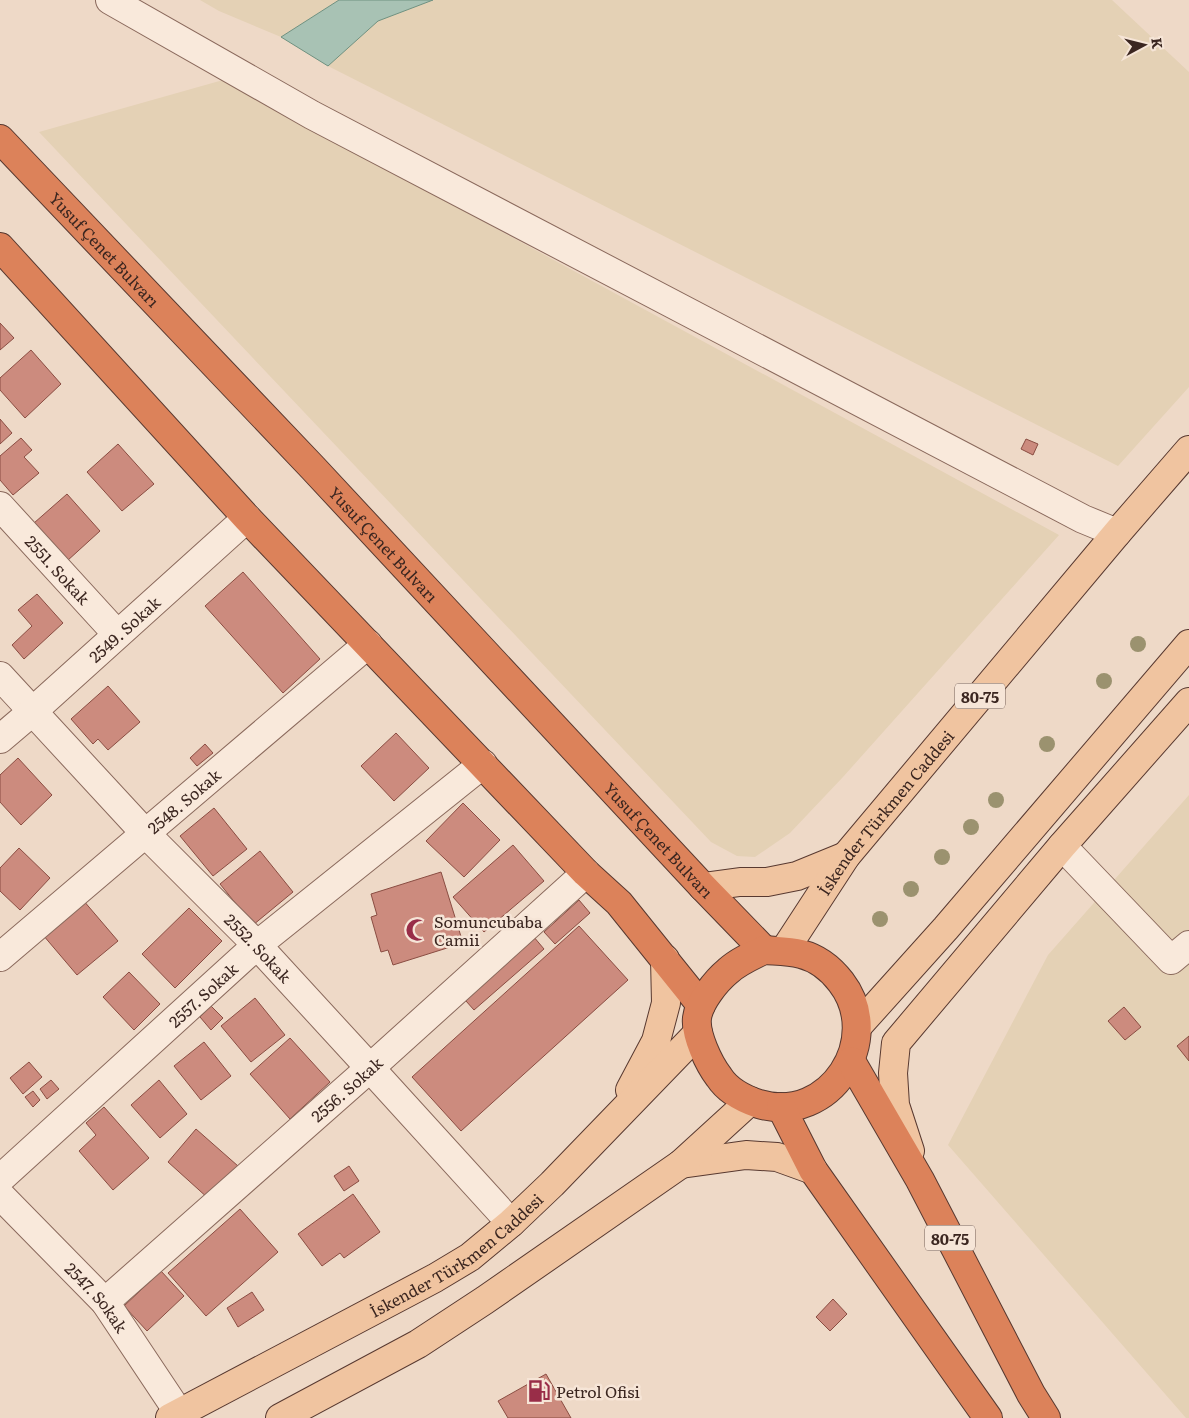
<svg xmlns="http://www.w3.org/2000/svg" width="1189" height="1418" viewBox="0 0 1189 1418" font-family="Literata,serif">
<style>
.farmland{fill:#e4d1b5}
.water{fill:#a8c2b4;stroke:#6f9180}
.building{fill:#cc8b7e;stroke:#8a4d42}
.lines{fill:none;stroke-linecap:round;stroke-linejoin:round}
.minor-casing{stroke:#8a695c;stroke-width:30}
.major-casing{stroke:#583930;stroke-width:30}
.highway-casing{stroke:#583930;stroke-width:30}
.minor{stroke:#f9e9db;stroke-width:28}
.major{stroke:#f0c4a0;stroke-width:28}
.highway{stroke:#dc825a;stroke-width:28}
.tree{fill:#9b926f}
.labels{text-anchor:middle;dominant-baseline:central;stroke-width:5;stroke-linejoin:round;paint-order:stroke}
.shield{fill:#f6e5d7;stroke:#735f57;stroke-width:1}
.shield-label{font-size:15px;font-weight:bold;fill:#3b2620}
.street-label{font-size:16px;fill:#3b2620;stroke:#f6e5d7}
.poi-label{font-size:16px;fill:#3b2620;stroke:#f6e5d7;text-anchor:start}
</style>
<rect width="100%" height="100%" fill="#eed9c7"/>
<path class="farmland" d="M 200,0 L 339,0 L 281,37 L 219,11 Z
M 433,0 L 1112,0 L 1189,72 L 1189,387 L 1118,466 L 328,66 L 378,21 Z
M 223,80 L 1059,535 L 843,777 L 790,833 L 755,857 L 737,856 L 711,842 L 39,132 Z
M 1189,795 L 1189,1418 L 1186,1418 L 948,1145 L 1048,955 Z"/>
<path class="water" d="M 339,0 L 433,0 L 378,21 L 328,66 L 281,37 Z"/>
<path class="building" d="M 0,323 L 14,338 L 0,350 Z
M 31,350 L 61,384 L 25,418 L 0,390 L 0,378 Z
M 0,419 L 12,433 L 0,444 Z
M 21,438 L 32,450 L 24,457 L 39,473 L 13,495 L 0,480 L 0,456 Z
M 1026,439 L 1038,444 L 1033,455 L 1021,449 Z
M 118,444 L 154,484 L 122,511 L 87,472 Z
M 67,494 L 100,531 L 67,561 L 34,523 Z
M 243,572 L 320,659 L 283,693 L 205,606 Z
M 37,594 L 63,623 L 24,659 L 12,645 L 32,626 L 18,610 Z
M 108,686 L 140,722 L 108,750 L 98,739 L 93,744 L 71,719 Z
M 396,733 L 429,768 L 394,801 L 361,766 Z
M 205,744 L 213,753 L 197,766 L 190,758 Z
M 18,758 L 52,795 L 21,825 L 0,802 L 0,775 Z
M 463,803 L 500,840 L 464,877 L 426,841 Z
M 214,808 L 247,849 L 213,876 L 180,836 Z
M 513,845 L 544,881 L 484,932 L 453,897 Z
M 19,848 L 50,878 L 20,910 L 0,891 L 0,868 Z
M 260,851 L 293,892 L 253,925 L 220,884 Z
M 441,872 L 463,943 L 393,965 L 388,950 L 381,952 L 371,917 L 377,915 L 371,894 Z
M 83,900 L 118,941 L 77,975 L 43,935 Z
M 579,900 L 590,913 L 555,944 L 544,932 Z
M 189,908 L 222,941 L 175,988 L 142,954 Z
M 579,926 L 628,980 L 461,1131 L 412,1077 Z
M 528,930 L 544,949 L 474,1010 L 458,992 Z
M 129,972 L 160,1004 L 134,1030 L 103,997 Z
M 255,998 L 285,1035 L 251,1062 L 221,1026 Z
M 211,1006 L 223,1018 L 211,1030 L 200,1017 Z
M 1124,1007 L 1141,1027 L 1125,1040 L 1108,1021 Z
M 1189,1036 L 1189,1061 L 1177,1046 Z
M 290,1038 L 330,1082 L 290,1119 L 250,1074 Z
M 204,1042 L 231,1076 L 201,1100 L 174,1066 Z
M 29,1062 L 42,1077 L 23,1094 L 10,1078 Z
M 51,1080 L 59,1089 L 47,1099 L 40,1089 Z
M 159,1080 L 187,1114 L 160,1138 L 131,1105 Z
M 33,1091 L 40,1100 L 33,1107 L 25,1097 Z
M 104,1107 L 149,1158 L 113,1190 L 79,1151 L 96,1135 L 86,1123 Z
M 196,1129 L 238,1166 L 209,1199 L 168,1162 Z
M 349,1166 L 359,1181 L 344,1191 L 334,1176 Z
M 353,1194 L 380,1232 L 344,1258 L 340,1253 L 322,1266 L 298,1234 Z
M 240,1209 L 278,1252 L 206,1316 L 168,1273 Z
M 161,1271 L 184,1296 L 147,1331 L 124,1306 Z
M 252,1292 L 264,1310 L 238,1327 L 227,1308 Z
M 833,1299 L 847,1314 L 830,1331 L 816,1317 Z
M 546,1374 L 571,1418 L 508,1418 L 498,1401 Z"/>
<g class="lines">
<defs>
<g id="minor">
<path d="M 110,0 L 312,115 L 1083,519 L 1117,533"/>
<path id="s1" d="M 0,506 L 117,634"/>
<path id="s2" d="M 0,676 L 145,833 L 257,945 L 370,1068 L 511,1223"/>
<path id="s3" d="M 0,739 L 33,711 L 247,518"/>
<path d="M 1062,846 L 1171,960 L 1189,945"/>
<path id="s4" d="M 0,957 L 368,644"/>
<path id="s5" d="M 0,1179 L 257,945 L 483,764"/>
<path id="s6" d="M 0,1195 L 105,1302 L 179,1413"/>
<path id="s7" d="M 105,1302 L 370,1068 L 586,873"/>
</g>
<g id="major">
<path d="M 703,887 L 740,882 L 767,882 L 797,876 L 846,856"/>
<path id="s8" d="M 784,951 L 846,856 L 1117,533 L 1189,450"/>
<path d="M 857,1027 L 946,928 L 1189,644"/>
<path d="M 630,1090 L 656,1041 L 666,1003 L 665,959"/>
<path d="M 910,1151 L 895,1105 L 893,1073 L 896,1043 L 1062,846 L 1189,702"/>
<path d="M 681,1164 L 746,1155 L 777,1157 L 813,1170"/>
<path id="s9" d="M 170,1418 L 435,1278 L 470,1257 L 511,1223 L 552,1184 L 698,1033"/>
<path d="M 280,1418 L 418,1344 L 485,1300 L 681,1164 L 750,1101"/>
</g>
<g id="highway">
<path id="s10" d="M 0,139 L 313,468 L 703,887 L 764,950"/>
<path d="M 0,247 L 247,518 L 586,873 L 619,903 L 701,1005"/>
<path d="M 764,950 C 776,951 789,951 801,954 C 817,958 831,969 841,982 C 885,1039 830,1125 759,1104 C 744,1099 728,1091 719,1077 C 709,1064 695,1035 697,1018 C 699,1002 716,981 728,971 C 738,962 751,956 764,950 Z"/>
<path d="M 851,1061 L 920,1180 L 1031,1394 L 1046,1418"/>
<path d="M 781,1107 L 813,1170 L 988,1418"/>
</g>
</defs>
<use href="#minor" class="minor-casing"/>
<use href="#major" class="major-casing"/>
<use href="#highway" class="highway-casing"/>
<use href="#minor" class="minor"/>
<use href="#major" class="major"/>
<use href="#highway" class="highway"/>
</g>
<g class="tree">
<circle cx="1138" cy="644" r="8"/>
<circle cx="1104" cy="681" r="8"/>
<circle cx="1047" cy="744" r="8"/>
<circle cx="996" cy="800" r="8"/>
<circle cx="971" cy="827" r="8"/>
<circle cx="942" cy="857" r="8"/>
<circle cx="911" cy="889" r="8"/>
<circle cx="880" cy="919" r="8"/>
</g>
<defs>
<symbol id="mosque-bare" viewBox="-9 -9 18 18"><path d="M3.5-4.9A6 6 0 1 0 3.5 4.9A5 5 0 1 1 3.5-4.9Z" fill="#992d48" stroke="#f6e5d7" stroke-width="2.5" paint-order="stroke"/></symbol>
<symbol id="fuel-bare" viewBox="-9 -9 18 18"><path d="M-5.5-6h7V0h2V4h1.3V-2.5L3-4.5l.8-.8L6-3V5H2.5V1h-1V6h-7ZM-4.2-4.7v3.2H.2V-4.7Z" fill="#992d48" stroke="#f6e5d7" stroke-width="2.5" paint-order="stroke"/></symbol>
</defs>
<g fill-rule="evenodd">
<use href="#mosque-bare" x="401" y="914" width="32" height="32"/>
<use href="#fuel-bare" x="523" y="1375" width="32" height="32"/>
</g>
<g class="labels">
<g class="shield">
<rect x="955" y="683.5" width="50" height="25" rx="4"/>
<rect x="925" y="1225.5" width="50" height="25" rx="4"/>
</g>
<g class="shield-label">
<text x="980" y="696">80-75</text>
<text x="950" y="1238">80-75</text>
</g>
<g class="street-label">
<text stroke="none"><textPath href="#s10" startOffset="152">Yusuf Çenet Bulvarı</textPath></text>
<text stroke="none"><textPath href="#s10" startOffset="558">Yusuf Çenet Bulvarı</textPath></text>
<text stroke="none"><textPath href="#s1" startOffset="86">2551. Sokak</textPath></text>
<text stroke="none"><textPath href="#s3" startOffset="166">2549. Sokak</textPath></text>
<text stroke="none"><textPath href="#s4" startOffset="241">2548. Sokak</textPath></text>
<text stroke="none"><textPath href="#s8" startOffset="172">İskender Türkmen Caddesi</textPath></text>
<text stroke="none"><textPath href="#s10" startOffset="962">Yusuf Çenet Bulvarı</textPath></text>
<text stroke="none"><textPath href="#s2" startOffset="375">2552. Sokak</textPath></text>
<text stroke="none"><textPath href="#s5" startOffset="274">2557. Sokak</textPath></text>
<text stroke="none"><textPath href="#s7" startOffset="322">2556. Sokak</textPath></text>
<text stroke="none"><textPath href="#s9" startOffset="330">İskender Türkmen Caddesi</textPath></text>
<text stroke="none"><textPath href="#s6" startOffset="141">2547. Sokak</textPath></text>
</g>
<g class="poi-label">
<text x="434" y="921">Somuncubaba<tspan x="434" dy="18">Camii</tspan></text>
<text x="556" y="1391">Petrol Ofisi</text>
</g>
</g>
<g transform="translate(1144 45) rotate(83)" stroke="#f6e5d7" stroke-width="4" paint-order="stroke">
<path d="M0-4L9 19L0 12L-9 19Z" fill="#3b2620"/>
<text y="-8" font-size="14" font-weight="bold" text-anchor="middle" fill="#3b2620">K</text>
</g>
</svg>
